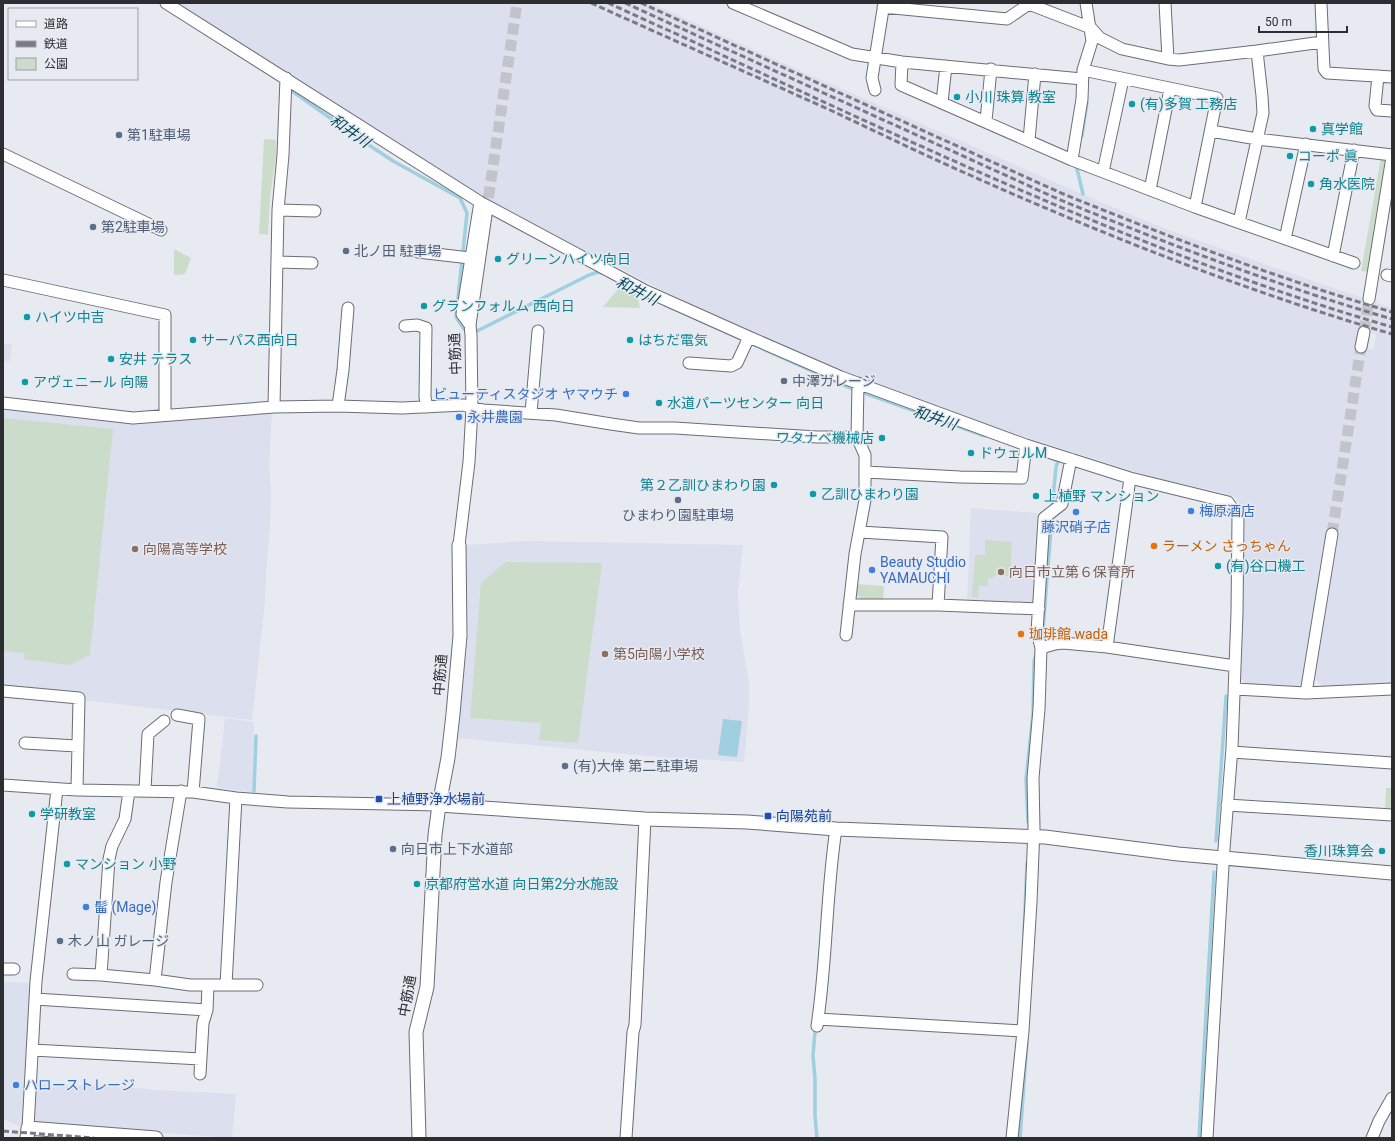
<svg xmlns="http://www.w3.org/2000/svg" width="1395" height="1141" viewBox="0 0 1395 1141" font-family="Roboto,'Noto Sans JP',sans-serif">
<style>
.built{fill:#dbdfee;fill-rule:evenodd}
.green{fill:#cbddca}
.water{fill:#a0cfdf}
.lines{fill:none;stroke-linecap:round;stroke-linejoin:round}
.stream{stroke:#a0cfdf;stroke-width:3.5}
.minor-tunnel{stroke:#c3c4cb;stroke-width:11;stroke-dasharray:11 5.5;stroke-linecap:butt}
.minor-casing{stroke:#6c6d74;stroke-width:13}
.tertiary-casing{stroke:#6c6d74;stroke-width:15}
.minor{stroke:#fff;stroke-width:11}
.tertiary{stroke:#fff;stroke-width:13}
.rail{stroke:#7a7b80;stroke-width:3;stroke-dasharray:6 3;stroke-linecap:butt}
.culture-dot{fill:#0f9aa8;stroke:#e8eaf2;stroke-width:1.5}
.service-dot{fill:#5c6f8a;stroke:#e8eaf2;stroke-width:1.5}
.shop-dot{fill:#3f7fe0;stroke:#e8eaf2;stroke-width:1.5}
.food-dot{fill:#e8710a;stroke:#e8eaf2;stroke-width:1.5}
.education-dot{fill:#8d6e63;stroke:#e8eaf2;stroke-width:1.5}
.transit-dot{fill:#1a4fb4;stroke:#e8eaf2;stroke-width:1.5}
.labels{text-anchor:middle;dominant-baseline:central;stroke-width:3;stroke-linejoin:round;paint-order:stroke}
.culture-label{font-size:14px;fill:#0d838f;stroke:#e8eaf2;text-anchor:start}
.service-label{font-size:14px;fill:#4e5e75;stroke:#e8eaf2;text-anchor:start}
.street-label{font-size:14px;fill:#2d2e31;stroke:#e8eaf2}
.shop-label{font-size:14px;fill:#366cbe;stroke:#e8eaf2;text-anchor:start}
.food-label{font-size:14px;fill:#c56008;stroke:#e8eaf2;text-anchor:start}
.education-label{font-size:14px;fill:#785e54;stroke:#e8eaf2;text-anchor:start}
.transit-label{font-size:14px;fill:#164399;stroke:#e8eaf2;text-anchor:start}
.water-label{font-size:15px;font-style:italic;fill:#004657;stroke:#e8eaf2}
</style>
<rect width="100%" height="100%" fill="#e8eaf2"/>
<path class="built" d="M 177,3 L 651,3 L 803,72 L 1098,201 L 1166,229 L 1270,266 L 1392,308 L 1392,685 L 1324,688 L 1314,677 L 1339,535 L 1327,533 L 1301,684 L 1295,687 L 1248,686 L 1239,676 L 1242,633 L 1245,515 L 1236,497 L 1216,491 L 1158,479 L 966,418 L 875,384 L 812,358 L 693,306 L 482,197 ZM 1359,330 L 1376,334 L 1374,350 L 1356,345 Z
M 3,344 L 12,344 L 10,361 L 3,361 Z
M 3,407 L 133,420 L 272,411 L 269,467 L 271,494 L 270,525 L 266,573 L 265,601 L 252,720 L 84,700 L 84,695 L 3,687 Z
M 971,508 L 1037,513 L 1032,605 L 967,601 Z
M 529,541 L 743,545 L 738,591 L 740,630 L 749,684 L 749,705 L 744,762 L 646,756 L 458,738 L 468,639 L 466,545 Z
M 225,718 L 254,722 L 253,792 L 217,788 Z
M 3,982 L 31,983 L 22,1127 L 3,1119 Z
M 32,1084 L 97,1086 L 149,1089 L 153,1090 L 236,1094 L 232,1138 L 30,1123 Z"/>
<path class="green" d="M 264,139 L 276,140 L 276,156 L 270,198 L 268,235 L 259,234 Z
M 1381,157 L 1387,158 L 1368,272 L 1361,271 Z
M 174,249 L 191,258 L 185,274 L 174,275 Z
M 622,284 L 626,285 L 637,293 L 640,308 L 603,307 Z
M 3,418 L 113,429 L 90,655 L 70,665 L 24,659 L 25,653 L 3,651 Z
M 985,540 L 1012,542 L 1010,576 L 994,575 L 994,578 L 988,578 L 987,586 L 979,586 L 978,598 L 972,597 L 975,555 L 985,555 Z
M 506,562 L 602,563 L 578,743 L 539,740 L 541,723 L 470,718 L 481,583 Z
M 856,584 L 884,586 L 883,600 L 861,599 L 855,593 Z
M 1386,788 L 1392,788 L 1392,810 L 1385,810 Z"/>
<path class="water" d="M 723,719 L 742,721 L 737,757 L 718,755 Z"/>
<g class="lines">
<path class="stream" d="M 292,91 L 357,137 L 393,161 L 460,198 L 467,213 L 456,317 L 464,329 L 475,332 L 589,275 L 598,272 L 601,273
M 1082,136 L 1087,102
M 1078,164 L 1077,169 L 1083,194
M 665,305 L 850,388 L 985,436
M 1052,507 L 1056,467 L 1058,461 L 1053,459
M 1041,637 L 1043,630 L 1052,516
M 254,791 L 256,736
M 1028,822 L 1026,780 L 1033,714 L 1034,661 L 1036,654
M 1216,841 L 1226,696
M 1024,934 L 1027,863
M 815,1032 L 813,1055 L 815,1079 L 815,1116 L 817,1138
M 1020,1138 L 1027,1042
M 1199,1138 L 1214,872"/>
<path class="minor-tunnel" d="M 486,214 L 517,3
M 1364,332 L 1369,299
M 1332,534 L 1361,347"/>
<defs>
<path id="minor" d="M 166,3 L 480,202 L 646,291 L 749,337 L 841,377 L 1026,445 L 1130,478 L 1228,502 L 1238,517 L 1237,613 L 1232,748 L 1224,849 L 1207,1138
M 733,3 L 852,54 L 902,62 L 1082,79
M 1165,3 L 1168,59
M 1321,3 L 1324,69 L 1327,73 L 1392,77
M 883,7 L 1007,19 L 1029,4 L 1091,28 L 1100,38 L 1122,49 L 1168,59 L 1179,60 L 1257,51 L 1322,42
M 902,62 L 901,85 L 1072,160 L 1195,207 L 1354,263
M 1083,70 L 1217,98 L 1195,207
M 1378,76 L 1375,106 L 1377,110 L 1392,111
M 875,90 L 872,78 L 884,3
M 942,102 L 946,66
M 986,121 L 991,69
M 1211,131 L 1257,139 L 1392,155
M 1029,140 L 1035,74
M 3,154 L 161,230
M 1072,160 L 1082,99 L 1083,70 L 1092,41 L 1086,3
M 1103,172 L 1123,79
M 1150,190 L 1170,89
M 278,210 L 315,211
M 1239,222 L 1263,113 L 1262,96 L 1257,51
M 1285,239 L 1306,144
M 418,252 L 470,258
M 1333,256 L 1354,150
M 277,262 L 312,263
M 1387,275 L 1392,276
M 3,280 L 165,315 L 165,415
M 1369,299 L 1392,157
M 470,325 L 462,314 L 480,202
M 405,326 L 417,325 L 426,328 L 425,397 L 427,407
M 1361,347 L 1364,332
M 689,363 L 731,366 L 737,363 L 749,337
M 3,403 L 133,418 L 274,407 L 338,406 L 402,408 L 464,405 L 472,408 L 483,410 L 556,415 L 611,424 L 639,428 L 675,428 L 817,437 L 857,437
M 338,406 L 343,370 L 348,308
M 274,407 L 278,210 L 283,155 L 286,78
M 531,413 L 538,331
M 866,472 L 960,477 L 1022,478 L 1026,445
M 860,532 L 942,537 L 938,605
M 459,545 L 469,462 L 472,408 L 471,335 L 470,325 L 486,215
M 849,605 L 938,605 L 1039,609
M 846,635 L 855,554 L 865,500 L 865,455 L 857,437 L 858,383
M 1107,647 L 1130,478
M 1041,648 L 1037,632 L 1044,518 L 1062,504 L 1071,459
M 1235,689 L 1306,693 L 1392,689
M 3,691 L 79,698 L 77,790
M 1306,693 L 1332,534
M 177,715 L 199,719 L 193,792
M 25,743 L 77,746
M 1232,752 L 1392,763
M 3,785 L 77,790 L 193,792 L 236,798 L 288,802 L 439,805
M 145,790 L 148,734 L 164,721
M 1227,805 L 1392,815
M 3,969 L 14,969
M 73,974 L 101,975 L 155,980 L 190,985 L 257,985
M 101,975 L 109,859 L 112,846 L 125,819 L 129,791
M 155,980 L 166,882 L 181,791
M 226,985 L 236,798
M 35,999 L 207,1010 L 208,985
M 818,1019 L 1023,1031
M 817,1026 C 827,961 826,894 836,829
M 32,1050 L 201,1059
M 200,1074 L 203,1023 L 207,1010
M 28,1128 L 36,981 L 57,789
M 626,1138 L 633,1032 L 635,1025 L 645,819
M 1012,1138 L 1023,1031 L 1031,902 L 1034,828 L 1033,778 L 1039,709 L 1041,648 L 1055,644 L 1063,643 L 1107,647 L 1235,666
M 1372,1138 L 1379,1121 L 1392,1098"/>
<path id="tertiary" d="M 439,805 L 645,819 L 747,822 L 836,829 L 1045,837 L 1178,854 L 1392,873
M 27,1138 L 28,1128 L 156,1138
M 419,1138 L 416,1032 L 427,987 L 435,835 L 439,805 L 448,758 L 453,714 L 460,636 L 459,545"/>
</defs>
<use href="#minor" class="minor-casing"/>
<use href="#tertiary" class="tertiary-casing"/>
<use href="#minor" class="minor"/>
<use href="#tertiary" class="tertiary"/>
<path class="rail" d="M 591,3 C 671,39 750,74 830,110 C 877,132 924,155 972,176 C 1109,237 1248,292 1392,334
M 608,3 C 866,119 1120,248 1392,327
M 625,3 L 1058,199 C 1168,244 1278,286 1392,319
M 641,3 L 1061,193 C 1169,237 1279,279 1392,312
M 3,1131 L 94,1138"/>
</g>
<g class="culture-dot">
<circle cx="957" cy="97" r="4"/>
<circle cx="1132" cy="104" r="4"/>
<circle cx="1313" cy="129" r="4"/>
<circle cx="1290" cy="156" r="4"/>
<circle cx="1311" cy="184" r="4"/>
<circle cx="498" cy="259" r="4"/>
<circle cx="424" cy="306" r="4"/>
<circle cx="27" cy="317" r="4"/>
<circle cx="193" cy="340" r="4"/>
<circle cx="630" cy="340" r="4"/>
<circle cx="111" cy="359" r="4"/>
<circle cx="25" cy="382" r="4"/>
<circle cx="659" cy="403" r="4"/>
<circle cx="882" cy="438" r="4"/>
<circle cx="971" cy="453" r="4"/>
<circle cx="774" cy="485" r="4"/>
<circle cx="813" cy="494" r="4"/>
<circle cx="1036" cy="496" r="4"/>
<circle cx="1218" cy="566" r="4"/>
<circle cx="32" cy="814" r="4"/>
<circle cx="1382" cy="851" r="4"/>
<circle cx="67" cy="864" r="4"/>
<circle cx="417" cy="884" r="4"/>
</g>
<g class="service-dot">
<circle cx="119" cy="135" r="4"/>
<circle cx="93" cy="227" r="4"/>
<circle cx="346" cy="251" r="4"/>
<circle cx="784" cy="381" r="4"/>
<circle cx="678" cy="500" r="4"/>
<circle cx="565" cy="766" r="4"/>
<circle cx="393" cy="849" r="4"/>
<circle cx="60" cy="941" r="4"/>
</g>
<g class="shop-dot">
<circle cx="626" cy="394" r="4"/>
<circle cx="459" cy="417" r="4"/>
<circle cx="1191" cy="511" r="4"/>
<circle cx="1076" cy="512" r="4"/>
<circle cx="872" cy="570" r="4"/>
<circle cx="86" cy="907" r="4"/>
<circle cx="16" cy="1085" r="4"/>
</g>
<g class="food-dot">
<circle cx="1154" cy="546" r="4"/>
<circle cx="1021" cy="634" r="4"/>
</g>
<g class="education-dot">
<circle cx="135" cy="549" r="4"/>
<circle cx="1001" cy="572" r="4"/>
<circle cx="605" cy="654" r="4"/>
</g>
<g class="transit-dot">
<rect x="375" y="795" width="8" height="8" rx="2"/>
<rect x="764" y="812" width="8" height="8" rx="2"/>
</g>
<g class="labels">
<g class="culture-label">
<text x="965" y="97">小川 珠算 教室</text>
<text x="1140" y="104">(有)多賀 工務店</text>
<text x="1321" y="129">真学館</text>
<text x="1298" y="156">コーポ 眞</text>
<text x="1319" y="184">角水医院</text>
<text x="506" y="259">グリーンハイツ向日</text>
<text x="432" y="306">グランフォルム 西向日</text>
<text x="35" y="317">ハイツ中吉</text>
<text x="201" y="340">サーパス西向日</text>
<text x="638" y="340">はちだ電気</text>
<text x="119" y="359">安井 テラス</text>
<text x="33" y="382">アヴェニール 向陽</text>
<text x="667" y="403">水道パーツセンター 向日</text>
<text x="874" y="438" text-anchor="end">ワタナベ機械店</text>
<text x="979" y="453">ドウェルM</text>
<text x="766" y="485" text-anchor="end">第２乙訓ひまわり園</text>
<text x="821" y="494">乙訓ひまわり園</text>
<text x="1044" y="496">上植野 マンション</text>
<text x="1226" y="566">(有)谷口機工</text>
<text x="40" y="814">学研教室</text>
<text x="1374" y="851" text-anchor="end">香川珠算会</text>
<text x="75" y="864">マンション 小野</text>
<text x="425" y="884">京都府営水道 向日第2分水施設</text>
</g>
<g class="service-label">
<text x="127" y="135">第1駐車場</text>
<text x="101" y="227">第2駐車場</text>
<text x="354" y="251">北ノ田 駐車場</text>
<text x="792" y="381">中澤ガレージ</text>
<text x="678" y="515" text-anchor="middle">ひまわり園駐車場</text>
<text x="573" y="766">(有)大倖 第二駐車場</text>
<text x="401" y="849">向日市上下水道部</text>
<text x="68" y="941">木ノ山 ガレージ</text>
</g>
<g class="street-label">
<text transform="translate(455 354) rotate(-92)">中筋通</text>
<text transform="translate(440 675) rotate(-85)">中筋通</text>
<text transform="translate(407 996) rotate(-80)">中筋通</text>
</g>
<g class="shop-label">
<text x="618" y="394" text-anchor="end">ビューティスタジオ ヤマウチ</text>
<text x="467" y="417">永井農園</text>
<text x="1199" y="511">梅原酒店</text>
<text x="1076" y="527" text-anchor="middle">藤沢硝子店</text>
<text x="880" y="562">Beauty Studio<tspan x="880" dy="16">YAMAUCHI</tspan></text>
<text x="94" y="907">髷 (Mage)</text>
<text x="24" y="1085">ハローストレージ</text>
</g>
<g class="food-label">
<text x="1162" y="546">ラーメン さっちゃん</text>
<text x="1029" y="634">珈琲館 wada</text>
</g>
<g class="education-label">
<text x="143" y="549">向陽高等学校</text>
<text x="1009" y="572">向日市立第６保育所</text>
<text x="613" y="654">第5向陽小学校</text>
</g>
<g class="transit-label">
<text x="387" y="799">上植野浄水場前</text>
<text x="776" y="816">向陽苑前</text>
</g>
<g class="water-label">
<text transform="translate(350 131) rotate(35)">和井川</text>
<text transform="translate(637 291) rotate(27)">和井川</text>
<text transform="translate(935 418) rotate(19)">和井川</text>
</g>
</g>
<rect width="1395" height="1141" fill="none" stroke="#2d2e31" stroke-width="8"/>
<rect x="8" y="8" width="130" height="72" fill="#e8eaf2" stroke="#9d9fa5"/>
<rect x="16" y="21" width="20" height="6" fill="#ffffff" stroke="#9d9fa5"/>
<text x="44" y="28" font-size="12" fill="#2d2e31">道路</text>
<rect x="16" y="41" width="20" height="6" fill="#7a7b80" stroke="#9d9fa5"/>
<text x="44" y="48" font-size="12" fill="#2d2e31">鉄道</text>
<rect x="16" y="58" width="20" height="12" fill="#cbddca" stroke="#9d9fa5"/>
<text x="44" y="68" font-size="12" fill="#2d2e31">公園</text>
<path d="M1259 26v6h88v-6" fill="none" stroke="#2d2e31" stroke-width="2"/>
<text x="1265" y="26" font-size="12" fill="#2d2e31" stroke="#e8eaf2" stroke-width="3" paint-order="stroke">50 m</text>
</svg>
